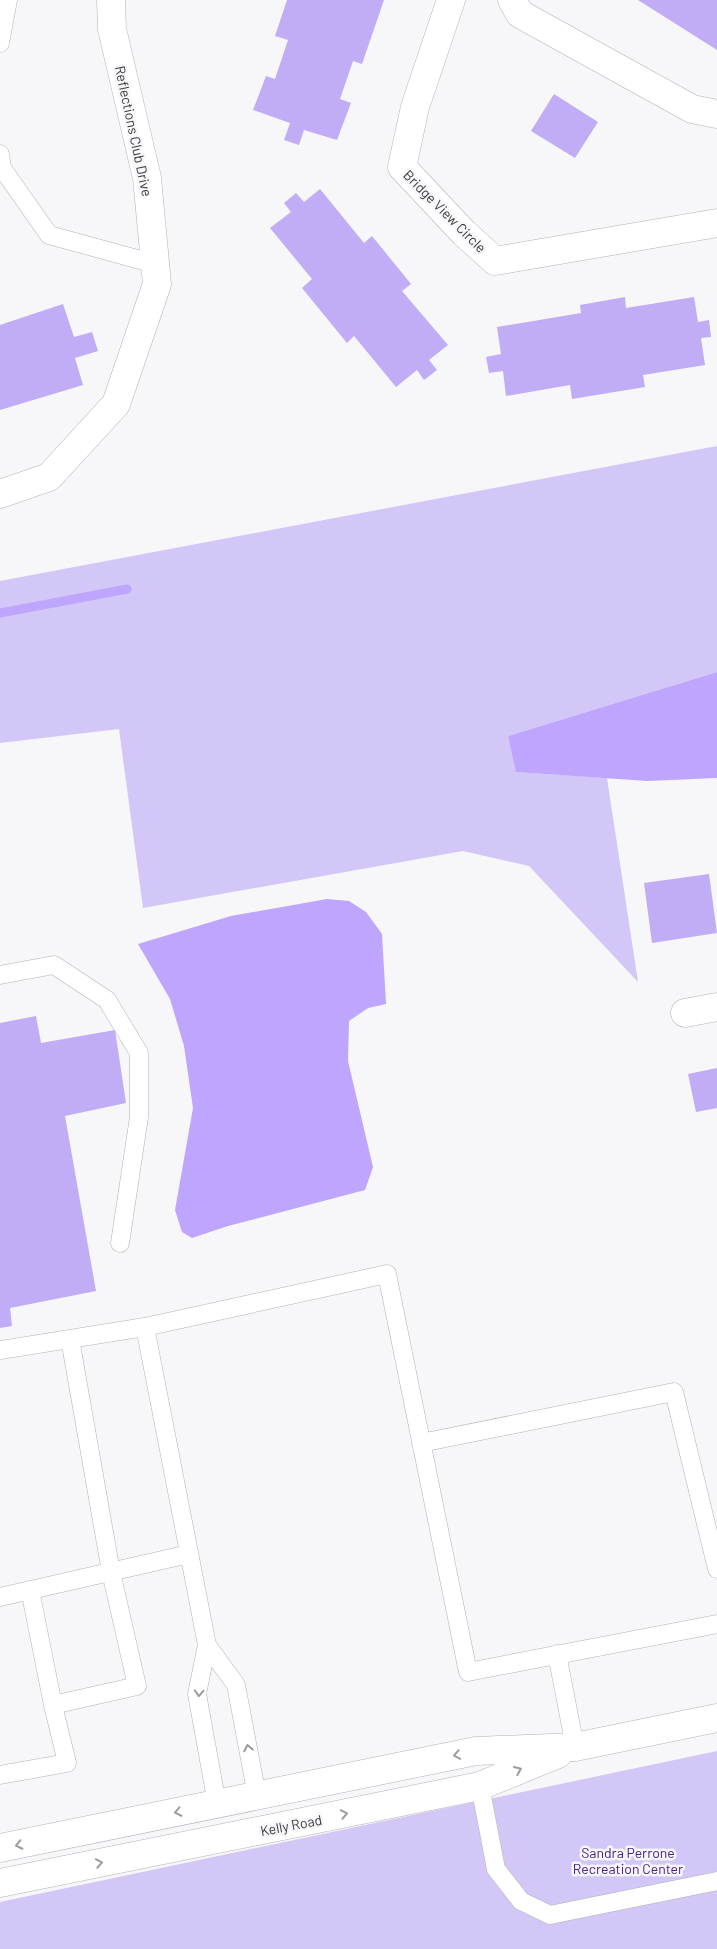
<svg xmlns="http://www.w3.org/2000/svg" width="717" height="1949" viewBox="0 0 717 1949" font-family="Barlow,sans-serif">
<style>
.green{fill:#d3c7f7}
.water{fill:#bea5fe}
.lines{fill:none;stroke-linecap:round;stroke-linejoin:round}
.stream{stroke:#bea5fe;stroke-width:9}
.building{fill:#c0adf5}
.service-casing{stroke:#b3b2b5;stroke-width:19}
.minor-casing{stroke:#b3b2b5;stroke-width:29}
.tertiary-casing{stroke:#b3b2b5;stroke-width:29}
.service{stroke:#fff;stroke-width:18}
.minor{stroke:#fff;stroke-width:28}
.tertiary{stroke:#fff;stroke-width:28}
.oneway{stroke:#9c9c9d}
.labels{text-anchor:middle;dominant-baseline:central;stroke-width:5;stroke-linejoin:round;paint-order:stroke}
.street-label{font-size:14px;fill:#3a3a3b;stroke:#f7f6f9}
.park-label{font-size:14px;fill:#492186;stroke:#f7f6f9}
</style>
<rect width="100%" height="100%" fill="#f7f6f9"/>
<path class="green" d="M 717,446 L 717,672 L 508,736 L 517,772 L 607,778 L 638,982 L 529,866 L 463,851 L 143,908 L 119,729 L 0,743 L 0,581 Z
M 717,1751 L 717,1949 L 0,1949 L 0,1902 Z"/>
<path class="water" d="M 717,672 L 717,778 L 647,781 L 516,772 L 508,736 Z
M 327,899 L 349,901 L 366,912 L 382,934 L 386,1004 L 368,1008 L 349,1021 L 348,1061 L 373,1167 L 365,1190 L 228,1226 L 192,1238 L 182,1232 L 175,1210 L 193,1108 L 184,1046 L 170,999 L 138,944 L 231,916 Z"/>
<g class="lines">
<path class="stream" d="M 0,613 L 127,589"/>
</g>
<path class="building" d="M 287,0 L 384,0 L 362,64 L 353,61 L 340,99 L 351,103 L 337,140 L 304,130 L 299,145 L 284,140 L 290,123 L 253,110 L 266,76 L 275,79 L 288,40 L 275,36 Z
M 638,0 L 717,0 L 717,50 Z
M 554,94 L 598,122 L 575,158 L 531,131 Z
M 320,189 L 364,243 L 372,236 L 411,284 L 402,291 L 448,345 L 429,360 L 437,370 L 424,380 L 417,370 L 396,387 L 354,336 L 347,343 L 302,288 L 312,279 L 270,228 L 291,212 L 284,203 L 296,193 L 304,202 Z
M 625,297 L 626,308 L 694,297 L 698,322 L 709,320 L 711,337 L 701,338 L 705,365 L 643,375 L 645,387 L 572,399 L 570,385 L 506,396 L 503,371 L 489,373 L 486,357 L 501,354 L 497,327 L 581,313 L 580,305 Z
M 63,304 L 74,337 L 92,332 L 98,351 L 75,358 L 83,385 L 0,410 L 0,325 Z
M 709,874 L 717,933 L 652,943 L 644,883 Z
M 36,1016 L 41,1043 L 115,1030 L 126,1103 L 65,1116 L 96,1291 L 10,1308 L 12,1326 L 0,1328 L 0,1023 Z
M 717,1068 L 717,1108 L 696,1112 L 688,1074 Z"/>
<g class="lines">
<defs>
<path id="service" d="M 0,43 L 8,0
M 0,154 L 2,168 L 49,235 L 155,264
M 0,975 L 54,965 L 107,1000 L 139,1053 L 139,1117 L 120,1243
M 0,1350 L 145,1327
M 421,1443 L 674,1392 L 717,1569
M 30,1590 L 53,1705
M 0,1597 L 189,1554
M 207,1645 L 236,1685 L 257,1796
M 557,1654 L 575,1747
M 0,1775 L 67,1763 L 53,1705 L 137,1686 L 111,1572 L 70,1339
M 480,1786 L 496,1869 L 521,1901 L 550,1915 L 717,1881
M 217,1804 L 197,1694 L 207,1645 L 145,1327 L 387,1274 L 468,1672 L 717,1624"/>
<path id="minor" d="M 451,0 L 415,107 L 402,167 L 464,233 L 495,261 L 717,223
M 512,0 L 520,14 L 692,109 L 717,114
M 0,494 L 49,477 L 116,404 L 157,284 L 147,178 L 112,29 L 111,0
M 685,1013 L 717,1007"/>
<path id="tertiary" d="M 0,1848 L 476,1751 L 575,1747 L 717,1718
M 0,1883 L 480,1786 L 558,1754"/>
</defs>
<use href="#service" class="service-casing"/>
<use href="#minor" class="minor-casing"/>
<use href="#tertiary" class="tertiary-casing"/>
<use href="#service" class="service"/>
<use href="#minor" class="minor"/>
<use href="#tertiary" class="tertiary"/>
</g>
<defs><path id="oneway-chevron" d="M-2-3.5L2.5 0L-2 3.5" fill="none" stroke-width="1.6" stroke-linecap="round" stroke-linejoin="round" transform="scale(1.25)"/></defs>
<g class="oneway">
<use href="#oneway-chevron" transform="translate(199 1693) rotate(93)"/>
<use href="#oneway-chevron" transform="translate(248 1748) rotate(-101)"/>
<use href="#oneway-chevron" transform="translate(457 1755) rotate(169)"/>
<use href="#oneway-chevron" transform="translate(518 1770) rotate(-23)"/>
<use href="#oneway-chevron" transform="translate(178 1812) rotate(168)"/>
<use href="#oneway-chevron" transform="translate(344 1814) rotate(-11)"/>
<use href="#oneway-chevron" transform="translate(19 1845) rotate(168)"/>
<use href="#oneway-chevron" transform="translate(99 1863) rotate(-11)"/>
</g>
<g class="labels">
<g class="street-label">
<text transform="translate(134 131) rotate(78)">Reflections Club Drive</text>
<text transform="translate(445 211) rotate(45)">Bridge View Circle</text>
<text transform="translate(291 1825) rotate(-11)">Kelly Road</text>
</g>
<g class="park-label">
<text x="628" y="1852">Sandra Perrone<tspan x="628" dy="16">Recreation Center</tspan></text>
</g>
</g>
</svg>
